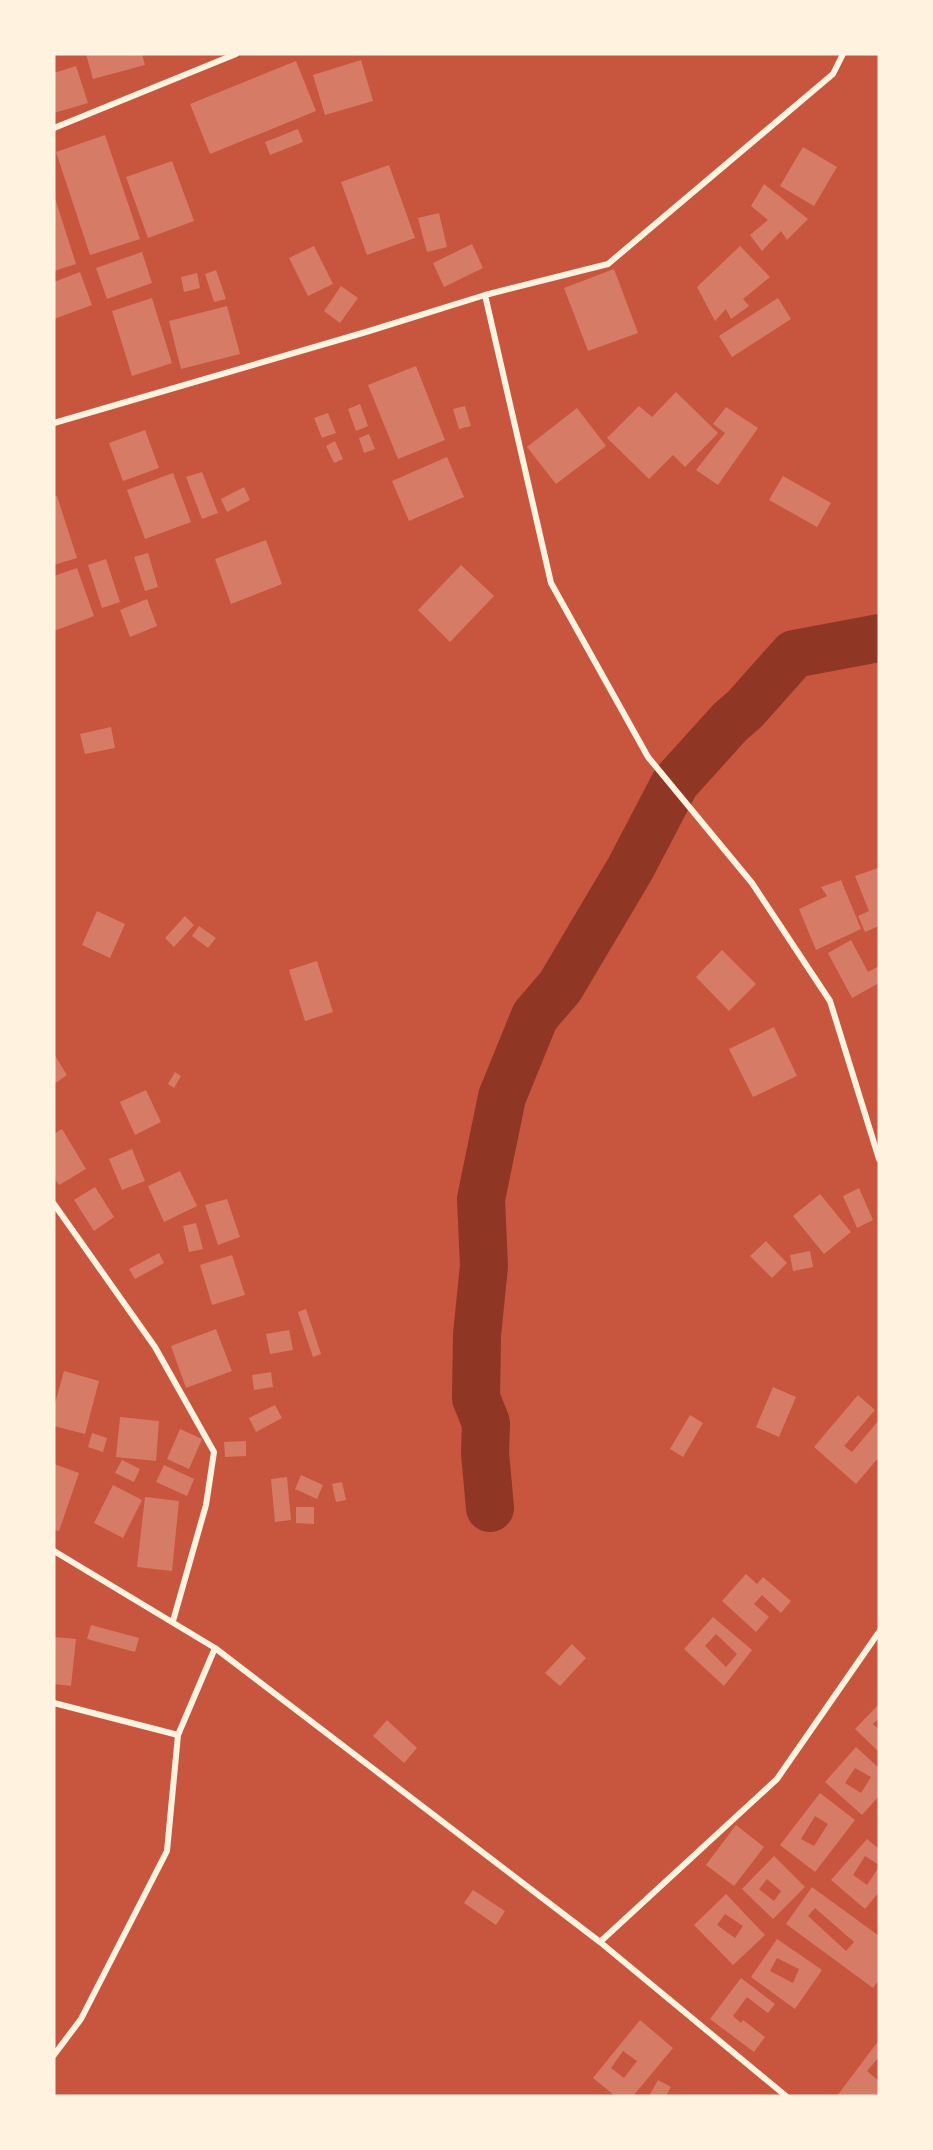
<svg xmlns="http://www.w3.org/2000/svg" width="933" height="2150" viewBox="0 0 933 2150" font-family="Poppins,sans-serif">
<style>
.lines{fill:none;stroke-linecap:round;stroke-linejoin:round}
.river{stroke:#8f3625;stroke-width:48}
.building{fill:#d67c66;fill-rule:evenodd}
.minor{stroke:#fff3e0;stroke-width:6}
</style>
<rect width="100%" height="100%" fill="#c8553d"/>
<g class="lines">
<path class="river" d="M 490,1508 L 485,1453 L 486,1423 L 476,1398 L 477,1335 L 484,1266 L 481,1199 L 502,1097 L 535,1016 L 560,987 L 630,869 L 675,783 L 730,722 L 745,709 L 794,654 L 879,638"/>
</g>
<path class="building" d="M 86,54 L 142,54 L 145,65 L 93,79 Z
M 361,60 L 373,101 L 325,115 L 313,75 Z
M 296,61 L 316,111 L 210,154 L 190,104 Z
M 76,66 L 88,103 L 54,113 L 54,73 Z
M 298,129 L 303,142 L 270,155 L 265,142 Z
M 105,135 L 140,239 L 90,255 L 56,152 Z
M 803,147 L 837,167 L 814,206 L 780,186 Z
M 172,161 L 194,221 L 148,238 L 126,177 Z
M 389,165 L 415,238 L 367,255 L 341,182 Z
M 764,184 L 808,219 L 787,240 L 781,231 L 762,251 L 750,235 L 768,220 L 751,206 Z
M 54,195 L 76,264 L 54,271 Z
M 439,213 L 447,247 L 427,252 L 418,218 Z
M 472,244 L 483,268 L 444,287 L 433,263 Z
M 314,246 L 333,284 L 308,296 L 289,258 Z
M 740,246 L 770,277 L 743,299 L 749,306 L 731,319 L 726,309 L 715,321 L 697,287 Z
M 142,252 L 152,283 L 107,299 L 96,268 Z
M 614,269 L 638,333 L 588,351 L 564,288 Z
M 216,270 L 226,299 L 214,302 L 205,274 Z
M 80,272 L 92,305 L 54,319 L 54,282 Z
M 197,273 L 200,288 L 184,292 L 181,277 Z
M 341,286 L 358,298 L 340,323 L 324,311 Z
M 152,298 L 172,363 L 132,376 L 112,311 Z
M 778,298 L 791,319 L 732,357 L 719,336 Z
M 227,306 L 240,354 L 181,369 L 169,321 Z
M 416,366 L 445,440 L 398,459 L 368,385 Z
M 676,392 L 718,433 L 685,467 L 673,455 L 649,479 L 607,438 L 639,406 L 652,417 Z
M 360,404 L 368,426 L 356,431 L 348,409 Z
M 465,406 L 471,426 L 459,429 L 453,409 Z
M 726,407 L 758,428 L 718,485 L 696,470 L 725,433 L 713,424 Z
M 577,408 L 606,446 L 556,484 L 527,447 Z
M 328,413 L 336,433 L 322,438 L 314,418 Z
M 145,430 L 159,468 L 123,481 L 109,443 Z
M 369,434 L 375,449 L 364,453 L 359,438 Z
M 335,441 L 343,459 L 334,463 L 326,446 Z
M 447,457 L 464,497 L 409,521 L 392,481 Z
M 202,472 L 218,513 L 202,519 L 186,477 Z
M 173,473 L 191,522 L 145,539 L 127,490 Z
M 783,476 L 831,503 L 817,527 L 769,500 Z
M 244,487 L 250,500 L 227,512 L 221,499 Z
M 57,496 L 77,558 L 54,565 L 54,497 Z
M 266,540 L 282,584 L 231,604 L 215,559 Z
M 148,553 L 158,587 L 145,591 L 134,557 Z
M 106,559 L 120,602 L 102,608 L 88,565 Z
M 461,565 L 494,596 L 450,642 L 418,610 Z
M 77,568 L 94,616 L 54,631 L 54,576 Z
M 147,599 L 157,626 L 130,637 L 120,610 Z
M 111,727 L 115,748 L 85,754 L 80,734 Z
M 878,868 L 879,926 L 865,932 L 858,916 L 869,911 L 855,876 Z
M 841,880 L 861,929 L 816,950 L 799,909 L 827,896 L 821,887 Z
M 97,911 L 125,924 L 110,958 L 82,945 Z
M 185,916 L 194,925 L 174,947 L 165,938 Z
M 199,926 L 216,938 L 208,948 L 192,936 Z
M 851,940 L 868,972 L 879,966 L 879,983 L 852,998 L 828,953 Z
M 722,950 L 756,984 L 729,1011 L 696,977 Z
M 317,961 L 333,1012 L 305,1021 L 289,970 Z
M 774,1027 L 797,1076 L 753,1097 L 729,1049 Z
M 54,1054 L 67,1075 L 54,1084 Z
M 175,1072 L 181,1076 L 174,1088 L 168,1084 Z
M 146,1090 L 161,1122 L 135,1135 L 120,1102 Z
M 62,1129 L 86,1169 L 59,1185 L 54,1177 L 54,1134 Z
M 132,1149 L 145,1181 L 122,1190 L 109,1159 Z
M 180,1171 L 197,1206 L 164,1222 L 148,1186 Z
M 95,1187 L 114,1217 L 94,1231 L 74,1200 Z
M 859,1188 L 873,1220 L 857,1228 L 843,1196 Z
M 820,1194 L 851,1232 L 824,1254 L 793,1216 Z
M 227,1199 L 240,1237 L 218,1245 L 205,1205 Z
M 196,1223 L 203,1249 L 189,1252 L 183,1226 Z
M 766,1241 L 787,1263 L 772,1278 L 750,1256 Z
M 810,1251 L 813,1267 L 793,1271 L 790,1255 Z
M 159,1253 L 164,1263 L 135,1279 L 129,1269 Z
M 232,1255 L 245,1295 L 212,1305 L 200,1265 Z
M 306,1309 L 321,1354 L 313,1357 L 298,1312 Z
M 216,1329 L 232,1371 L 186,1388 L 171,1346 Z
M 289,1330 L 293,1350 L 270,1354 L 266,1334 Z
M 64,1371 L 99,1381 L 85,1434 L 54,1426 L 54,1407 Z
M 271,1372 L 273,1387 L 254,1390 L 252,1375 Z
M 773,1387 L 796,1397 L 779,1437 L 756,1427 Z
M 858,1395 L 875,1410 L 844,1446 L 852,1452 L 879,1420 L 879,1457 L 856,1484 L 814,1447 Z
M 275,1405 L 282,1418 L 256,1432 L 249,1418 Z
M 690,1415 L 703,1423 L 683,1457 L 670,1449 Z
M 120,1417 L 159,1421 L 156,1461 L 116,1457 Z
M 180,1429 L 202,1439 L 189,1469 L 167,1459 Z
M 92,1433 L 107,1438 L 103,1452 L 88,1447 Z
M 246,1441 L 246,1456 L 225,1457 L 224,1442 Z
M 122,1460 L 140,1469 L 134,1482 L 115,1473 Z
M 54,1464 L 79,1473 L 59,1531 L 54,1530 Z
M 164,1465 L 194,1479 L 187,1496 L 156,1482 Z
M 301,1475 L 323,1485 L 317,1499 L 295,1489 Z
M 287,1477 L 291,1520 L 275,1522 L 271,1479 Z
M 342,1482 L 346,1500 L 336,1502 L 332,1484 Z
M 113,1485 L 142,1500 L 123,1538 L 94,1523 Z
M 145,1497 L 179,1501 L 172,1571 L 137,1567 Z
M 296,1507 L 314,1507 L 314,1524 L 296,1523 Z
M 746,1574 L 757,1584 L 763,1577 L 791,1601 L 781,1613 L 762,1595 L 754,1604 L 769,1617 L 756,1632 L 722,1601 Z
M 713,1617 L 752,1650 L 724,1686 L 684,1649 ZM 716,1634 L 737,1654 L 726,1667 L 705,1646 Z
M 91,1625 L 139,1638 L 135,1652 L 87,1639 Z
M 54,1637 L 76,1639 L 71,1686 L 54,1684 Z
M 572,1644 L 586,1658 L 560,1686 L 545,1673 Z
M 879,1704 L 879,1718 L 873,1724 L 879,1730 L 879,1752 L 855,1729 Z
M 387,1720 L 417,1748 L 404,1763 L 373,1736 Z
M 856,1747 L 879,1768 L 879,1796 L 862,1815 L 825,1782 ZM 855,1768 L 871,1777 L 861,1793 L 845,1783 Z
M 820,1793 L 855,1820 L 815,1872 L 780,1845 ZM 815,1816 L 828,1824 L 814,1846 L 801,1839 Z
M 736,1825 L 764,1847 L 734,1886 L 706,1865 Z
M 867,1839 L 879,1849 L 879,1865 L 865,1856 L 853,1875 L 867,1885 L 879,1867 L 879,1892 L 865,1909 L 831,1880 Z
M 774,1856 L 805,1887 L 773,1919 L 742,1889 ZM 767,1879 L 781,1891 L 774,1901 L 759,1889 Z
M 812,1887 L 879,1936 L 879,1980 L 873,1988 L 786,1924 ZM 815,1908 L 854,1942 L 846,1951 L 808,1916 Z
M 473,1890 L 505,1911 L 496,1925 L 464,1903 Z
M 726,1894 L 765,1935 L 733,1965 L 694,1925 ZM 725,1914 L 743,1926 L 735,1938 L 717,1925 Z
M 777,1939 L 822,1970 L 795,2009 L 751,1977 ZM 777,1958 L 799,1969 L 793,1983 L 770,1971 Z
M 741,1978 L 775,2004 L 768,2013 L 747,1997 L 733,2016 L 741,2023 L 743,2020 L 765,2037 L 754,2052 L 710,2019 Z
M 640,2020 L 673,2048 L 633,2096 L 615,2096 L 593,2078 ZM 623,2051 L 637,2061 L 624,2078 L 611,2068 Z
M 879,2040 L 879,2057 L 867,2071 L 879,2081 L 879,2096 L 837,2096 Z
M 658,2080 L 671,2087 L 666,2096 L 649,2096 Z"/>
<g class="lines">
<path class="minor" d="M 54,128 L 236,54
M 485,295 L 551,583 L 648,757 L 752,883 L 830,1001 L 879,1159
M 54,423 L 366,332 L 485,295 L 608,264 L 833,74 L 843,54
M 54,1204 L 155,1347 L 214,1452 L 206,1505 L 173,1621
M 54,1551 L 215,1648 L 600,1942 L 786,2096
M 54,1703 L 178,1735
M 600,1942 L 777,1779 L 879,1632
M 54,2055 L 81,2019 L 167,1851 L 178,1735 L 215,1648"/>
</g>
<rect width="933" height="2150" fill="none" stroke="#fff3e0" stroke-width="111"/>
</svg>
